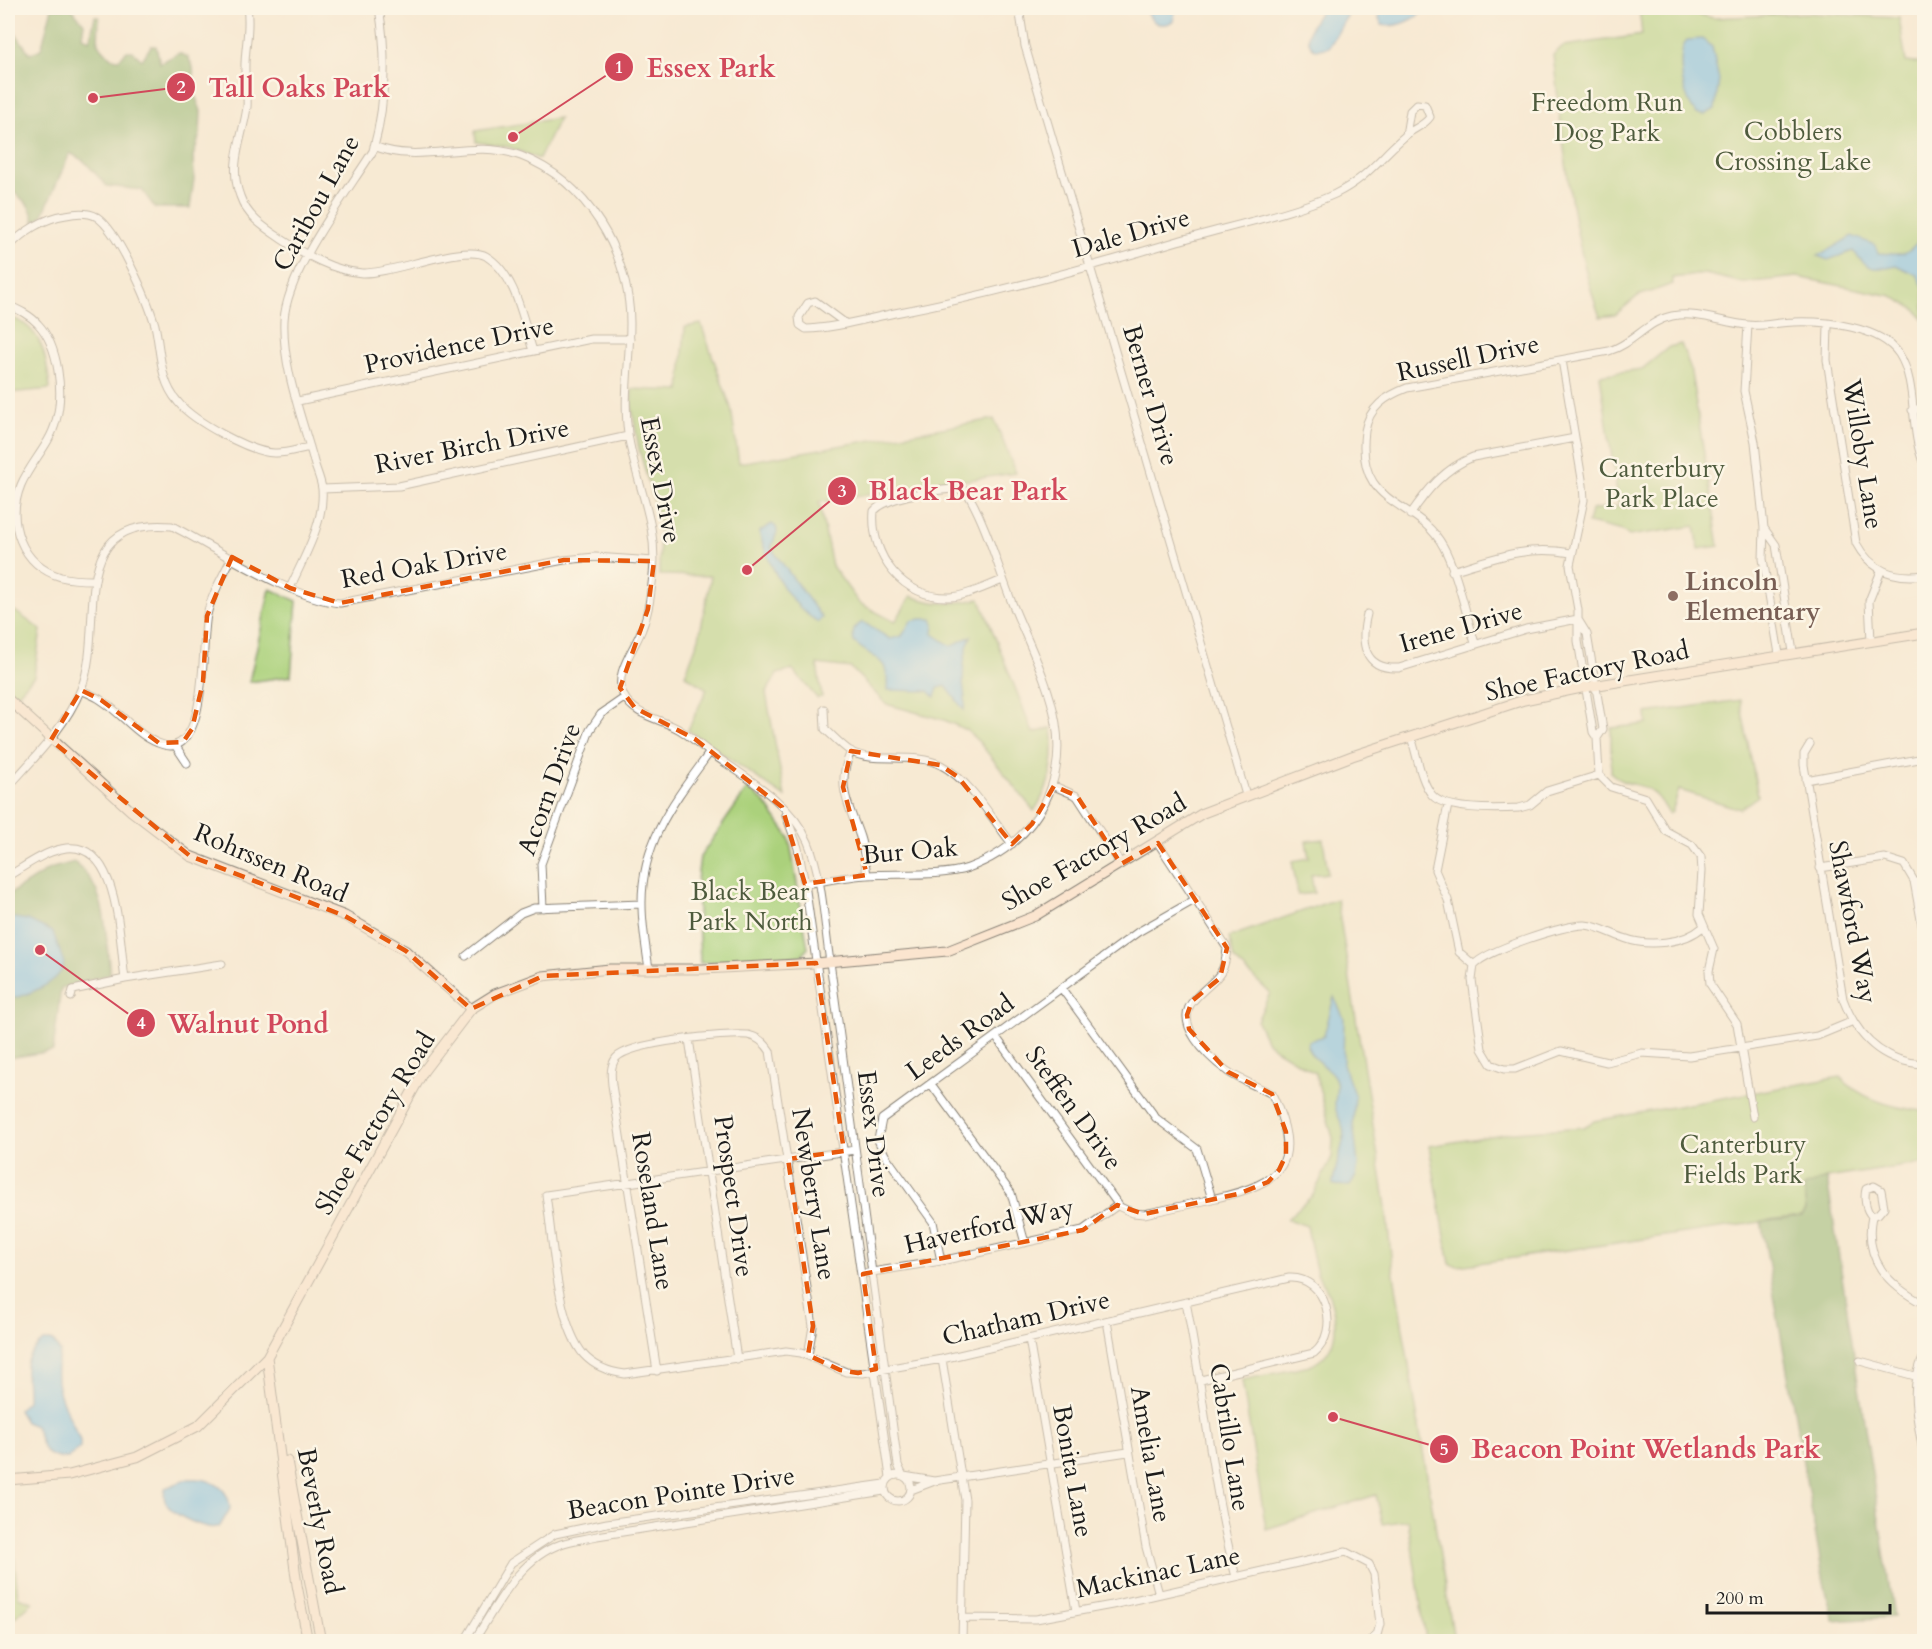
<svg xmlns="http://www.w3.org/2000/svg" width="1932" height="1649" viewBox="0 0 1932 1649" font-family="Cardo,serif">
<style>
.green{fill:#abd17b;stroke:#64764c;stroke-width:1.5}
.forest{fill:#88b36b;stroke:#526844;stroke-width:1.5}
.water{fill:#6bbae6;stroke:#446b81;stroke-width:1.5}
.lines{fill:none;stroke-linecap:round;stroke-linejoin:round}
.street-casing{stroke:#8a8378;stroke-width:9}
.secondary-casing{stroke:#8a8378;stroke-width:11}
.street{stroke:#fff;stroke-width:7}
.secondary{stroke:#fbe5cf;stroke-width:9}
.marked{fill:none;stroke:#e8590c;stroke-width:4.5;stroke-dasharray:12 8;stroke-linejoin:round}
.education-dot{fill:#8d6e63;stroke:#fcf5e5;stroke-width:2}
.labels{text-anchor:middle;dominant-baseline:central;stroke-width:5;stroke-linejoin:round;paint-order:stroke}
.park-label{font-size:26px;fill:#4e5b3d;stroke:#fcf5e5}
.street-label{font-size:26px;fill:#1c1c1c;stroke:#fcf5e5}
.education-label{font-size:26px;font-weight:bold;fill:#785e54;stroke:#fcf5e5;text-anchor:start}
.leader{fill:none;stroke:#d1495b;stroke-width:2}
.callout-dot{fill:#d1495b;stroke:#fcf5e5;stroke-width:2}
.mark-label{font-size:18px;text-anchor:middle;font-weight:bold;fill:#fff}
.callout-label{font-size:27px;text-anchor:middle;font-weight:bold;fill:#d1495b;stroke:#fcf5e5;stroke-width:5;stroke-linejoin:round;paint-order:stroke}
</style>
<rect width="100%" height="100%" fill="#fcf5e5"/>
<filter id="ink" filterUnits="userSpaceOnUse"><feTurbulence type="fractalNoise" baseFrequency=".0167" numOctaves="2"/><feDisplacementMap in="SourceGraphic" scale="12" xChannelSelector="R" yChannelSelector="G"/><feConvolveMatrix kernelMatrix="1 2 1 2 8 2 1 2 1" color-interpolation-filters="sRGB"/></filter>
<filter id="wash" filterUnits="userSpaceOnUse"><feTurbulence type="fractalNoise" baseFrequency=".008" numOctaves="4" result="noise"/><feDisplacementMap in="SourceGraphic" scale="24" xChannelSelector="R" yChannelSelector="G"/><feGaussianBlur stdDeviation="1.35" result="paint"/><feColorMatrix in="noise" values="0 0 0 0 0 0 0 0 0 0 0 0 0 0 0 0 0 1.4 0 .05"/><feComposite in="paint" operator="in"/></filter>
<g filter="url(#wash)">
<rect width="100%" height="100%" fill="#f7ead3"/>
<path class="green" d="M 1639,8 L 1668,8 L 1714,18 L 1805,13 L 1899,18 L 1906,62 L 1924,64 L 1924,321 L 1918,311 L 1892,296 L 1797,277 L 1744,283 L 1705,274 L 1672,278 L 1673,284 L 1638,296 L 1615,315 L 1600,317 C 1571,239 1563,138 1553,55 L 1563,46 L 1642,35 Z
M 559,118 L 539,159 L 509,147 L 476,142 L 475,131 Z
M 8,317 C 42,325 47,358 50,389 L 8,393 Z
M 701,324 L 731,408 L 739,463 L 994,419 L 1016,473 L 819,502 L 832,566 L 859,603 L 895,622 L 911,596 C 938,606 952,604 980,599 L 1033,733 L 1052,728 C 1056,757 1051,787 1034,811 L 979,742 L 966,730 L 944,720 L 886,704 L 851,668 L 817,664 L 822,697 L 817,698 L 793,670 L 777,674 L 766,693 L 785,797 L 688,730 L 707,689 L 685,675 L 699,638 L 711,576 L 659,575 L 660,522 L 639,449 L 631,403 L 632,389 L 680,391 L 685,327 Z
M 1681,344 L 1690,367 L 1719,546 L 1699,549 L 1695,526 L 1629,536 L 1623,531 L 1588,523 L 1591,510 L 1619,506 L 1600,375 L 1642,369 L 1669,347 Z
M 270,589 L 297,601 L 291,676 L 249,682 Z
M 8,606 L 41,630 L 34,676 L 16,696 L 8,688 Z
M 1740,700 L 1758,796 L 1740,809 L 1679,790 L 1672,812 L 1669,814 C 1646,772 1636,795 1611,773 L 1611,728 L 1647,724 L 1646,713 Z
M 748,788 L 766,804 L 789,837 L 808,948 L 801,956 L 700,963 L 697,880 L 700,857 Z
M 1323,839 L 1328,873 L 1311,875 L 1314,893 L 1298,895 L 1292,861 L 1309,858 L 1306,841 Z
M 1337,899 L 1386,1207 L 1391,1256 L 1454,1640 L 1421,1641 L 1426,1640 L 1408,1520 L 1383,1524 L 1376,1495 L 1266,1529 L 1242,1380 L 1310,1366 C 1340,1352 1339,1321 1328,1293 C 1326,1285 1319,1280 1317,1273 C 1313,1258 1310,1242 1307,1226 L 1287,1219 L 1313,1195 L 1332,1157 L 1333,1138 L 1315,1073 L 1275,1049 L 1267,1042 L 1257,1021 L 1270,993 L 1234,959 L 1229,937 Z
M 1840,1077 C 1862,1100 1893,1108 1924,1111 L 1924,1163 L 1827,1178 L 1804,1187 L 1806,1210 L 1802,1216 L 1458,1266 L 1450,1264 L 1429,1146 L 1515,1132 L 1584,1127 L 1594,1121 Z
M 9,1501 L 18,1597 L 33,1602 L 8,1623 Z"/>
<path class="forest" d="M 52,8 L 71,8 L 84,23 L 82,37 L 90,40 L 95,16 L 99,17 L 98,44 L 111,58 L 119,59 L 127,51 L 132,51 L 142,60 L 151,46 L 156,46 L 160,63 L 179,53 L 188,57 L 193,67 L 195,95 L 201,111 L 200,134 L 193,156 L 194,179 L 190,208 L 155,208 L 142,190 L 107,186 L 84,161 L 70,153 L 42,217 L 34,222 C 32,204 21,198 8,188 L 8,114 L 10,109 L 8,106 L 8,41 L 10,36 L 17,35 L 30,54 L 41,49 Z
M 74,862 C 109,889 105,933 110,974 L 61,988 L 53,1051 L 8,1058 L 8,895 L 49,869 Z
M 1827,1178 L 1894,1617 L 1834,1621 L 1824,1583 L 1761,1221 L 1802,1216 L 1806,1210 L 1804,1187 Z"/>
<path class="water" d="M 1146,8 L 1176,8 L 1173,22 C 1158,28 1150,22 1146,8 Z
M 1322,8 L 1352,8 L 1329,47 L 1316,50 C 1299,39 1314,21 1322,8 Z
M 1379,8 L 1427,8 C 1417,19 1398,28 1382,25 L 1379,18 Z
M 1702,39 L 1712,47 L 1719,80 L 1715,109 L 1705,115 L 1697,114 C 1683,102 1675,54 1687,40 Z
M 1924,234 L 1924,288 L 1917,275 L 1896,265 C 1871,271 1870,270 1853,251 L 1828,260 L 1818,256 L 1852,236 L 1875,245 L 1878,253 C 1906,255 1907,256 1924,234 Z
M 772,524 L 776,527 L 777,532 L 771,548 L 822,618 L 818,622 C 787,603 769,565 759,532 Z
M 920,619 L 932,619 L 934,624 L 933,634 L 951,646 L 971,636 C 965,649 963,666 963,680 C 963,692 967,698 964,710 L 946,686 L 938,688 L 935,697 L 929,691 L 887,690 C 890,655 873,660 854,642 C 852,632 853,627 863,622 L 890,639 L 902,636 L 911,621 Z
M 8,917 L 28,920 L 53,932 L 64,963 C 61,983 27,995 10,999 L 8,999 Z
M 1334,997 L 1344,1018 L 1343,1064 L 1355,1097 L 1353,1123 L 1358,1164 L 1356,1176 L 1350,1186 L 1333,1185 C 1332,1178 1343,1147 1344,1136 C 1345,1125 1335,1115 1335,1104 C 1335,1097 1338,1089 1336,1081 C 1333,1068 1311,1062 1307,1045 L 1309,1041 L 1324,1036 Z
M 43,1341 L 53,1341 L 60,1352 C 49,1390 67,1407 80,1441 L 80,1448 L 68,1458 C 39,1459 44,1445 35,1426 L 25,1422 L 18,1410 L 27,1401 C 29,1371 16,1363 43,1341 Z
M 188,1479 C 209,1477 229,1486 230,1509 L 220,1526 C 208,1532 176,1516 168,1506 C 163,1500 164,1495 165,1488 Z"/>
</g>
<g filter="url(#ink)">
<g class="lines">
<defs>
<path id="street" d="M 247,8 C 251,29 244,49 245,71 C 245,82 248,95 247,107 C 243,138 228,164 240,196 C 247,217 265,228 283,240 C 306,255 333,271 362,273 C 389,275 465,243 486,256 C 516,274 523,320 533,351
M 1019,8 L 1025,46 L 1246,795
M 374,146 C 422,166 471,137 521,156 C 587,181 630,254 630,323 C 630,360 623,397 628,434 C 635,482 659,524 653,575 C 651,593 649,612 642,629 C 635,649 612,675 624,696 C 634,716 662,719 680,730 C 691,737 700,745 711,753 C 745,777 791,802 808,842 C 823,878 824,923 830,962 L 898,1465 L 903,1476
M 8,248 C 22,232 44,218 66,215 C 75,213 88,212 97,217 C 118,231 148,300 155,325 C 161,352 159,380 178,402 C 193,421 250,452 274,453 C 286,454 298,449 310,447
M 8,305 C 19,310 30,315 38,324 C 59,346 64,393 56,421 C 50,445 30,463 21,485 C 6,522 21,565 61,577 C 72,580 83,580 93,580
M 845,323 L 815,301 L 808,303 L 799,317 L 800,325 L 806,329 C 837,328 869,318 900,312 C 994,294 1086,268 1178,241 C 1226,227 1291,214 1335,194 C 1368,178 1380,157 1405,136 C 1413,128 1423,127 1430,117 L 1425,105 L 1417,104 L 1410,111 L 1406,135
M 1748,325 L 1744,391 L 1755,442 L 1764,528 L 1763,559 L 1779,654
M 1828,325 L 1827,360 L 1856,543 C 1871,571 1894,579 1924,575
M 1562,360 L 1583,485 L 1584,500 L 1570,565 L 1578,610 L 1578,641 L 1593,732 L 1597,738 L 1599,775 L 1611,787 L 1646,798 L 1666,831 L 1692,845 L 1701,857 L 1702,871 L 1699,914 L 1714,949 L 1709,971 L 1710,984 L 1737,1024 L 1753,1117
M 298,401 L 591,339 L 630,339
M 1912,410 L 1924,408
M 1924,485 L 1924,490
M 322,489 L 399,486 L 628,436
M 1410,515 C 1427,490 1445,468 1473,457 L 1575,438
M 1764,528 L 1776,545 L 1793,652
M 1452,571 C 1495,558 1525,545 1571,553
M 290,588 C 303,559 325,522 322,489 C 321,479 315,468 313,458 C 301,415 282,366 284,320 C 287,271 346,194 373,151 C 386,104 387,55 379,8
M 1367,614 C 1360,642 1363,670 1399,668 L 1526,629 L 1578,619
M 1579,621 L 1587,634 L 1603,729 L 1597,738
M 1871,641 L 1869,601 L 1881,571
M 1475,643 C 1466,615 1457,571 1443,546 C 1417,498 1355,509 1365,431 C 1369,407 1386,396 1407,388 L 1609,351 C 1633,344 1647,321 1672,316 C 1698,311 1723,323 1748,325 C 1763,327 1778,322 1794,322 C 1825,321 1880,326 1899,354 C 1918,383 1909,430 1924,464
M 81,690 C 87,693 95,696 101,700 C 123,714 138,738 164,745 C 209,757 201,640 207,615 C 211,595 223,576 232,557
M 824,709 L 825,729 C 833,736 841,745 850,751 C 873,765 914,751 941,765 C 971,781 992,819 1012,844
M 1411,737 C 1417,754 1420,780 1432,795 C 1445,811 1499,809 1519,808 L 1530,805 L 1547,791 L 1599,775
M 1810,744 L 1804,754 L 1804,765 L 1843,999 C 1857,1037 1882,1062 1924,1064
M 175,745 L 187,763
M 851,751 C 835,787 849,804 860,837 C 864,849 865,863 867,875
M 1806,780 L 1924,758
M 1054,786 L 1077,796 L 1121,864
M 8,787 C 35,757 65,728 81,689 C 107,626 62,516 172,526 C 217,549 292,599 340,603 L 564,560 L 595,557 L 654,561
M 1448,805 L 1435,870 L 1448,900 L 1459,952 L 1474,965
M 786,815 L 798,848 L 805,884 L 890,1477
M 1820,868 L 1885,858 L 1904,864 L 1914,881 L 1924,936
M 8,876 C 24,867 42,853 61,849 C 120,835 119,941 125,979 L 222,964
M 805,884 C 826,881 847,876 868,875 C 895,873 943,877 968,868 C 998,857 1021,841 1038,814 C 1084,743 1040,672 1012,603 C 998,567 987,527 968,494 L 962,489 C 941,489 888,495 874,511 C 870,556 903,599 950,597 C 968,596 986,586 1003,580
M 543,908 L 541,864 L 590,730 L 601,714 L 624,698
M 466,956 L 521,913 L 534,908 L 642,904
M 1474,965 L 1472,980 L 1482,1049 L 1491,1064 L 1504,1069 L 1515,1069 L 1561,1051 L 1607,1062 L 1642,1053 L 1689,1056 L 1817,1036 L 1851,1022
M 1474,965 C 1485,951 1566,924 1585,925 C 1599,926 1611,934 1624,938 C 1647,947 1684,944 1703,927
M 649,969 C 646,948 642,926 642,905 C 641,841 675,800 710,752
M 1062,989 L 1156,1118 L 1197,1149 L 1212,1199
M 71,997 L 73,990 L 125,979
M 996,1037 L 1120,1207 L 1133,1213 L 1144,1214 C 1168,1209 1192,1204 1216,1198 C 1284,1183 1304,1161 1272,1094 C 1257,1086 1240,1080 1227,1071 C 1208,1057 1172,1023 1194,1000 C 1212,979 1225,980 1227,948 L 1158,843
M 689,1039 L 737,1359
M 931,1084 L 1011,1193 L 1025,1243
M 855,1150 L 546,1195 C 553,1238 556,1322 584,1355 C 595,1367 610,1372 625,1374 L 786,1351 L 801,1353 L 846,1372 L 863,1373 L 942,1359 L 1289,1278 C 1327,1276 1341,1331 1314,1353 L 1201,1380
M 1872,1216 L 1878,1214 L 1884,1207 L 1881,1190 L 1874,1186 L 1866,1189 C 1864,1197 1865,1210 1872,1216 C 1863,1260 1889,1286 1924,1304
M 941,1261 L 933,1222 L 885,1155 L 878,1140 L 882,1119 L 1138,932 L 1196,899
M 866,1273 L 941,1261 L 1083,1230 L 1118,1205
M 1186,1302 C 1204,1393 1212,1487 1236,1577
M 1107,1321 L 1146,1547 L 1159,1594
M 1029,1339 L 1076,1611
M 1924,1356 C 1907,1389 1919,1423 1924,1458
M 942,1359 L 965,1500 L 962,1642
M 1860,1361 L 1915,1376
M 657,1371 L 612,1085 C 611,1076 610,1066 616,1058 C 630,1042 726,1033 748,1035 C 758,1037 765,1043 770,1051 L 813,1326 L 808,1355
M885 1488a13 13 0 1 1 26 0a13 13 0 1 1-26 0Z
M 904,1476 L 934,1481 L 1128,1452
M 911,1490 L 932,1482
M 963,1618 L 1036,1619 L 1112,1605 L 1346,1552 L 1369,1564 L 1374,1574 L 1380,1624 L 1377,1635 L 1369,1642
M 464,1642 L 511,1563 L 555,1534 L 607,1523 L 885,1484
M 473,1642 C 497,1606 518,1559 561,1544 C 572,1540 585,1539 597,1536 L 884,1491"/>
<path id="secondary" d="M 8,699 L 131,811 L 190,856 L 345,916 L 406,951 L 471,1009
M 267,1357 L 297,1585 L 308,1642
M 287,1461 L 321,1642
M 8,1480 L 69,1475 L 137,1457 L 198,1426 L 267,1357 L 423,1072 L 471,1009 L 495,994 L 543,976 L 610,969 L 703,969 L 816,963 L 947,951 L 1035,916 L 1203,813 L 1352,756 L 1524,700 L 1586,687 L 1924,633"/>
</defs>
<use href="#street" class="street-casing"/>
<use href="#secondary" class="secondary-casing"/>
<use href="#street" class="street"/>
<use href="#secondary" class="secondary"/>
</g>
</g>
<path d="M0 0H1932V1649H0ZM 232,557 L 290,588 L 340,603 L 564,560 L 654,561 L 648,609 L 620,688 L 635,708 L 695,739 L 782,807 L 805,884 L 867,875 L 843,787 L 851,751 L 940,765 L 958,777 L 1012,844 L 1032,824 L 1054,786 L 1077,796 L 1121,864 L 1158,843 L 1227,948 L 1220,978 L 1192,1001 L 1187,1015 L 1189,1029 L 1228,1072 L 1272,1094 L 1286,1132 L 1286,1155 L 1279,1170 L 1268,1182 L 1238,1194 L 1144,1214 L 1117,1205 L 1083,1230 L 863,1274 L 876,1369 L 858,1373 L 840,1370 L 808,1355 L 813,1326 L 788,1159 L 844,1151 L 816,963 L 543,976 L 471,1009 L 406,951 L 345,916 L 190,856 L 51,740 L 81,690 L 101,700 L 159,743 L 183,742 L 192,729 L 203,682 L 207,616 Z" fill="#f7ead3" fill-opacity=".55" fill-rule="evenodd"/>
<path class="marked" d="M 232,557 L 290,588 L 340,603 L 564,560 L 654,561 L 648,609 L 620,688 L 635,708 L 695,739 L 782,807 L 805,884 L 867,875 L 843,787 L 851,751 L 940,765 L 958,777 L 1012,844 L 1032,824 L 1054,786 L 1077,796 L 1121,864 L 1158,843 L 1227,948 L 1220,978 L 1192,1001 L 1187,1015 L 1189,1029 L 1228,1072 L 1272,1094 L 1286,1132 L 1286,1155 L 1279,1170 L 1268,1182 L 1238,1194 L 1144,1214 L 1117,1205 L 1083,1230 L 863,1274 L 876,1369 L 858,1373 L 840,1370 L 808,1355 L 813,1326 L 788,1159 L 844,1151 L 816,963 L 543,976 L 471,1009 L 406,951 L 345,916 L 190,856 L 51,740 L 81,690 L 101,700 L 159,743 L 183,742 L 192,729 L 203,682 L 207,616 Z"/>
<circle class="education-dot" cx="1673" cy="596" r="6"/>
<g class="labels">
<g class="park-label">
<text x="1607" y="102">Freedom Run<tspan x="1607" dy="30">Dog Park</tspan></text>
<text x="1793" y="131">Cobblers<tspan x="1793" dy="30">Crossing Lake</tspan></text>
<text x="1662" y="468">Canterbury<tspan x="1662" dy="30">Park Place</tspan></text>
<text x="750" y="891">Black Bear<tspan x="750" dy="30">Park North</tspan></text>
<text x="1743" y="1144">Canterbury<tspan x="1743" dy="30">Fields Park</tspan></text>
</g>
<g class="street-label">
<text transform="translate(316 203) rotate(-61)">Caribou Lane</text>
<text transform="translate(1131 233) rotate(-16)">Dale Drive</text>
<text transform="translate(459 345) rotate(-12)">Providence Drive</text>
<text transform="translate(1468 358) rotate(-12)">Russell Drive</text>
<text transform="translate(1151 395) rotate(74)">Berner Drive</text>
<text transform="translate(472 446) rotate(-11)">River Birch Drive</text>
<text transform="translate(1863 454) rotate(81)">Willoby Lane</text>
<text transform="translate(661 480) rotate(79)">Essex Drive</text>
<text transform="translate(424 565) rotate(-10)">Red Oak Drive</text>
<text transform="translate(1461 627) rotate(-16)">Irene Drive</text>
<text transform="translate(1587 671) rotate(-12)">Shoe Factory Road</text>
<text transform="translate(549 789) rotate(-70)">Acorn Drive</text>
<text transform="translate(910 851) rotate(-5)">Bur Oak</text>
<text transform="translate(1094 852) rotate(-30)">Shoe Factory Road</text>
<text transform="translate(271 863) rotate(23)">Rohrssen Road</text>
<text transform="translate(1853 922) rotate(79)">Shawford Way</text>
<text transform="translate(960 1037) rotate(-36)">Leeds Road</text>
<text transform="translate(1074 1108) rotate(54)">Steffen Drive</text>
<text transform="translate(375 1123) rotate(-59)">Shoe Factory Road</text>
<text transform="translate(874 1134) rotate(83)">Essex Drive</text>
<text transform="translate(814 1194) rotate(81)">Newberry Lane</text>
<text transform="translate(734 1196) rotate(82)">Prospect Drive</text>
<text transform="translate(653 1211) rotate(81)">Roseland Lane</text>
<text transform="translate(989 1226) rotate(-13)">Haverford Way</text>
<text transform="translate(1026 1318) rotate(-13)">Chatham Drive</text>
<text transform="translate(1230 1437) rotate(81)">Cabrillo Lane</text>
<text transform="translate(1151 1454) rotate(80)">Amelia Lane</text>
<text transform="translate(1073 1471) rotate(80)">Bonita Lane</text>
<text transform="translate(681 1493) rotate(-9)">Beacon Pointe Drive</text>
<text transform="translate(320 1521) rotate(79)">Beverly Road</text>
<text transform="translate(1158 1572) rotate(-12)">Mackinac Lane</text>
</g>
<g class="education-label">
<text x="1685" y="581">Lincoln<tspan x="1685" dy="30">Elementary</tspan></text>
</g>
</g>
<path class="leader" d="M513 137L619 67M93 98L181 87M747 570L842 491M40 950L141 1023M1333 1417L1444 1449"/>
<g class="callout-dot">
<circle cx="513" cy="137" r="6"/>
<circle cx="93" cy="98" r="6"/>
<circle cx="747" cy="570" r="6"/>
<circle cx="40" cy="950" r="6"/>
<circle cx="1333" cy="1417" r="6"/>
<circle cx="619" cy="67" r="15"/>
<circle cx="181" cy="87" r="15"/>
<circle cx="842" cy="491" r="15"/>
<circle cx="141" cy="1023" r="15"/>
<circle cx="1444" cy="1449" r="15"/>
</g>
<g class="mark-label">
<text x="619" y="73">1</text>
<text x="181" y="93">2</text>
<text x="842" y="497">3</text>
<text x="141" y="1029">4</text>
<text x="1444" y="1455">5</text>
</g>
<g class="callout-label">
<text x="711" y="77">Essex Park</text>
<text x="299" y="97">Tall Oaks Park</text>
<text x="968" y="500">Black Bear Park</text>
<text x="248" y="1033">Walnut Pond</text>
<text x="1646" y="1458">Beacon Point Wetlands Park</text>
</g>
<rect width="1932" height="1649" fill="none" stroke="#fcf5e5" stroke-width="30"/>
<path d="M1707 1604v9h183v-9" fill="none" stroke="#1c1c1c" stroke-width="3"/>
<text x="1716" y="1604" font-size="18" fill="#1c1c1c" stroke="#fcf5e5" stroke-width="4.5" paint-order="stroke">200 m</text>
</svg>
